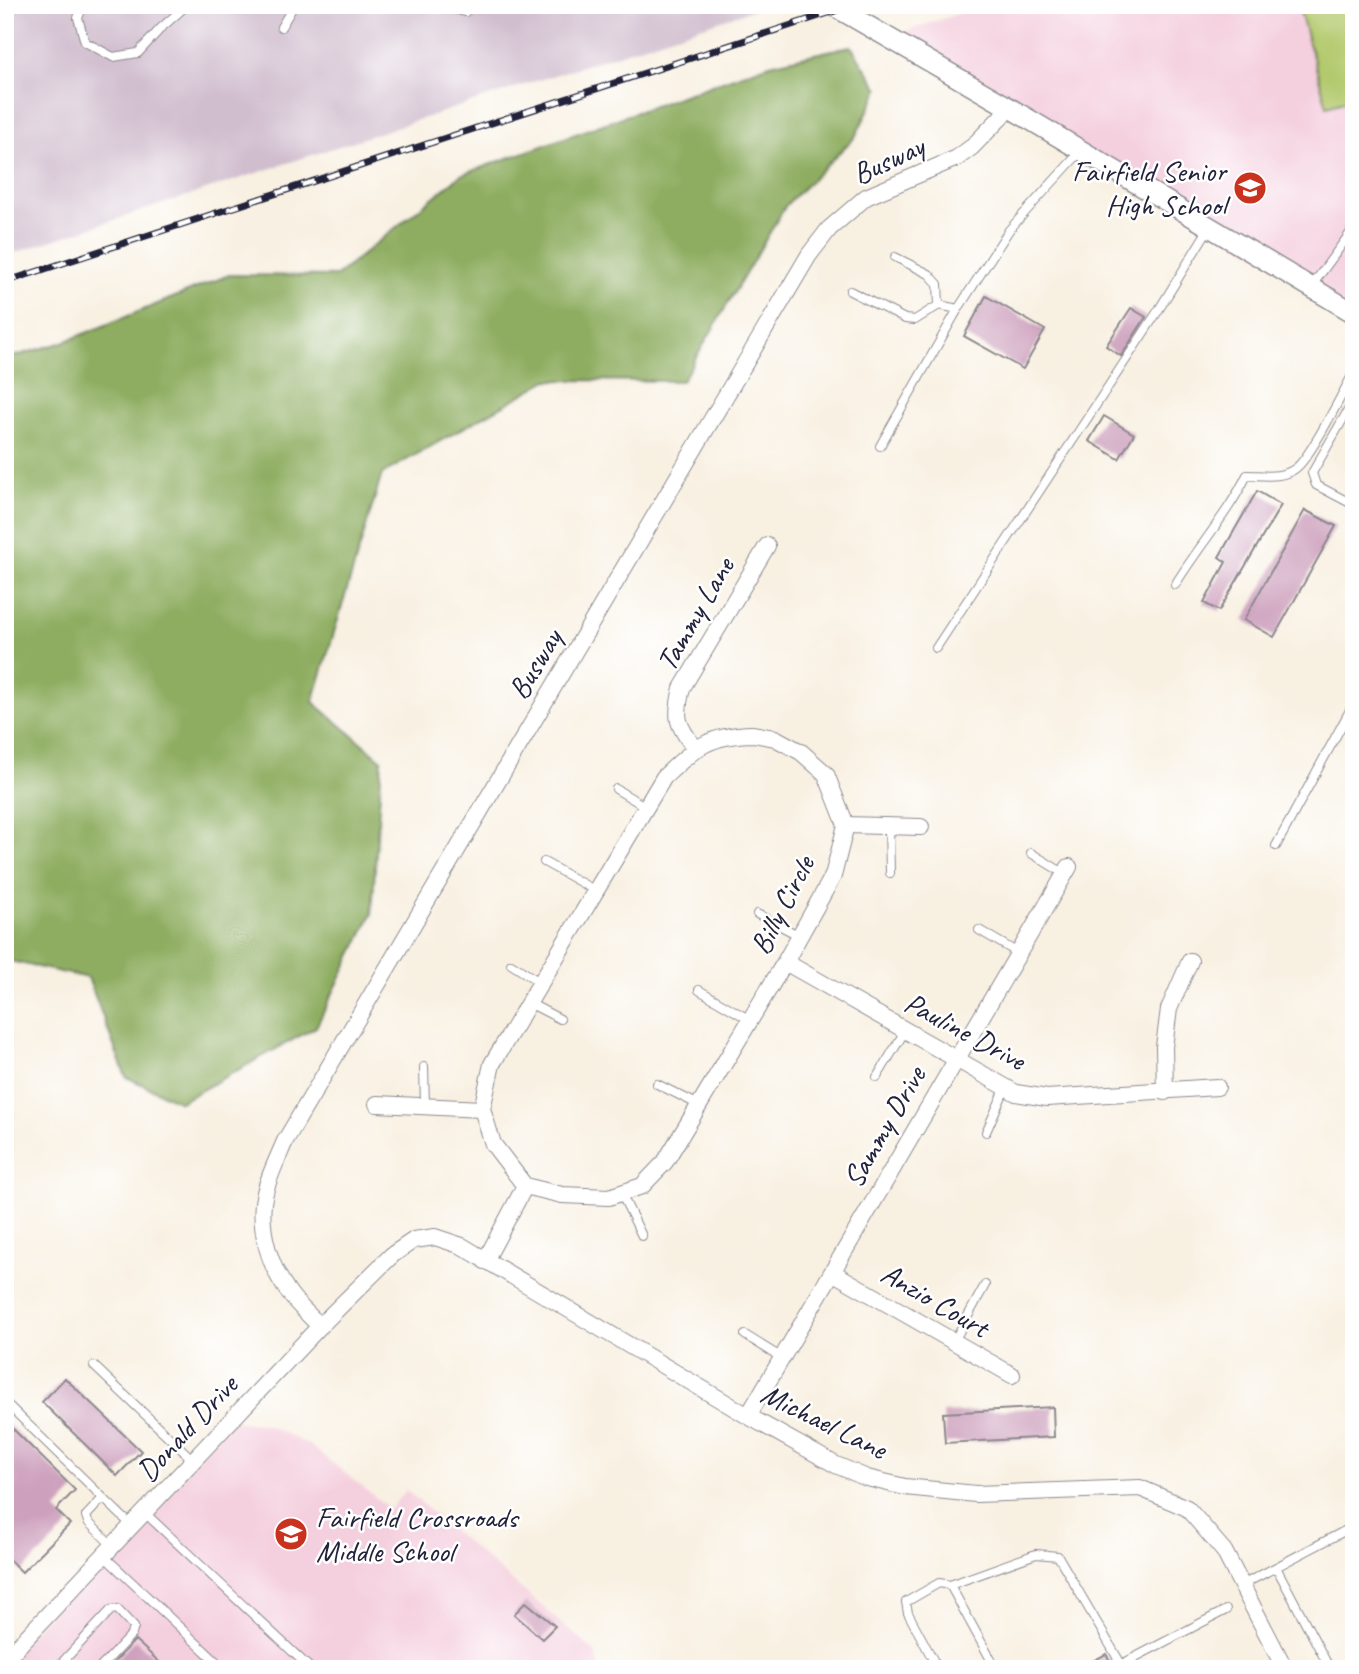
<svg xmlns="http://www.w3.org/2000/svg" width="1359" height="1674" viewBox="0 0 1359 1674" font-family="Caveat,sans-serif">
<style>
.built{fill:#f4cfde}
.industrial{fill:#d0bdce}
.green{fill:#b3c96d;stroke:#6a7654;stroke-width:2}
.forest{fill:#8ead60;stroke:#58684e;stroke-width:2}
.building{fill:#cda0bd}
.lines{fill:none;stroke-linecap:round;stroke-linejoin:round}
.service-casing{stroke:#8d898e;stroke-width:10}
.minor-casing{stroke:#8d898e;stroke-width:18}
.tertiary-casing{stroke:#8d898e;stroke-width:22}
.service{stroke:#fff;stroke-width:8}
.minor{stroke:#fff;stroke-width:16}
.tertiary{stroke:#fff;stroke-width:19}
.rail-casing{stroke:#22223b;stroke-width:7}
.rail{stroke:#fff;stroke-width:4.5;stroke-dasharray:13;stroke-linecap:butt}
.labels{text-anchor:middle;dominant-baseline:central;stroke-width:5;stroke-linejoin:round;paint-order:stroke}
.street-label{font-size:30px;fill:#22223b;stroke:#fff}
.poi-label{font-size:30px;fill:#22223b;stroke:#fff;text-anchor:end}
</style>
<rect width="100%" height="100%" fill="#fff"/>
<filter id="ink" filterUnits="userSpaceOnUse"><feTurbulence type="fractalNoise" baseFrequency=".0143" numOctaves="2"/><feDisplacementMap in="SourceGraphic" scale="14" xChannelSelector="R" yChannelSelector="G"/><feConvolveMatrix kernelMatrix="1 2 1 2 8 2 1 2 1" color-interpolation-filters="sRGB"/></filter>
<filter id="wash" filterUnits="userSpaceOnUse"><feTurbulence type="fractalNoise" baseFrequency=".00686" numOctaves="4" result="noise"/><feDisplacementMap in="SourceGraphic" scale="28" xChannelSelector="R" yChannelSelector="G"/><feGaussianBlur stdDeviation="1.57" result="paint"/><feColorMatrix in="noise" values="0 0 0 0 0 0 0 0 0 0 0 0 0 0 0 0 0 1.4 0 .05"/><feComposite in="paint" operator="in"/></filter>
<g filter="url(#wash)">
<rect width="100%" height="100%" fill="#f8f0e1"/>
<path class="built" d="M 984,5 L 1354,5 L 1354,313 L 889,37 Z
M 233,1421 L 267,1425 L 311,1446 L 390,1509 L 406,1490 L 595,1652 L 600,1669 L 5,1669 L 5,1660 Z"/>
<path class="industrial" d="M 5,5 L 767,5 L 5,256 Z"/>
<path class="green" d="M 1298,5 L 1354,5 L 1354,98 L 1327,106 Z"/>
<path class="forest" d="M 851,46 L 879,89 L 855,137 L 786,205 L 682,381 L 548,380 L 382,474 L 313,702 L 382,760 L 372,914 L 316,1027 L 180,1102 L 126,1077 L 88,978 L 5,960 L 5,359 L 64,342 L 229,275 L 336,276 L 461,175 L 770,64 Z"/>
<g id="blocks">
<path class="building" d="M 986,296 L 1045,330 L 1023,369 L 964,336 Z
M 1131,308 L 1146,317 L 1121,356 L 1106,346 Z
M 1104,416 L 1134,434 L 1119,459 L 1089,441 Z
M 1257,491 L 1281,505 L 1219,611 L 1204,603 L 1226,562 L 1219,557 Z
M 1305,510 L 1336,526 L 1274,637 L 1244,620 Z
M 65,1378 L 141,1451 L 117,1476 L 42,1402 Z
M 1053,1407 L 1054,1437 L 945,1443 L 943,1413 Z
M 5,1421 L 75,1490 L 56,1510 L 70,1524 L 22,1572 L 5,1556 Z
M 526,1602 L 555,1626 L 542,1639 L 514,1614 Z
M 135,1640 L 167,1669 L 108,1669 Z
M 1106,1654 L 1115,1669 L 1078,1669 Z"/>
</g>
</g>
<g filter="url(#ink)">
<use href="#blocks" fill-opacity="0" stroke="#8d898e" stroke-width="2"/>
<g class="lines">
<defs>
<path id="service" d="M 83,5 L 78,18 L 85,42 L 113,57 L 138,53 L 161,28 L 187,5
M 439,5 L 465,12 L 474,5
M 281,27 L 294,5
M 895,257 L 929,274 L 938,284 L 939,305
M 1311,287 L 1354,228
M 850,291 L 905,319 L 915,320 L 939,305 L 958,309
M 1354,400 L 1312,473 L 1316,485 L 1354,505
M 880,446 L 958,309 L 1009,230 L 1080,152
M 1175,585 C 1198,547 1228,514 1247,475 C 1263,475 1282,479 1296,468 C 1311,457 1343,392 1354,372
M 936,648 L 1158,311 L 1209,228
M 616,789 L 646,807
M 889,826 L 890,873
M 1276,846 L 1354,703
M 1031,853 L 1065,874
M 544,862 L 596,891
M 757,914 L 800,936
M 979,930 L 1018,953
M 511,964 L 541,983
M 699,990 L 750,1020
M 529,1003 L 560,1019
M 424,1067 L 425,1106
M 877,1077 L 905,1031
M 657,1084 L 699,1105
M 986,1132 L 1006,1087
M 621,1193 L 642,1236
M 745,1335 L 782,1358
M 953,1343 L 985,1285
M 94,1366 L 193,1460
M 5,1402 L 132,1526
M 103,1498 L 86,1516 L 88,1522 L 113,1546
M 145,1513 L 311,1669
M 104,1556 L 224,1669
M 1276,1567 L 1330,1669
M 950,1585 L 1036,1554 L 1058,1556 L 1124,1669
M 1242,1585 L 1354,1526
M 1122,1664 L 1226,1610
M 56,1669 L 111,1610 L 117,1609 L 134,1627 L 132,1634 L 99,1669
M 938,1669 L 908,1613 L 906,1602 L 939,1583 L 950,1585 L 996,1669
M 1342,1669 L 1354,1663"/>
<path id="minor" d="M 753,734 L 775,738 L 801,752 L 826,774 L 846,825 L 833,876 L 785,962 L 665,1162 L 642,1186 L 609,1197 L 562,1195 L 525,1186 L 493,1144 L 482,1109 L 492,1064 L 664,777 C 695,748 708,735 753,734 Z
M 695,748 C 676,724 675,717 682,688 L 767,546
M 846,825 L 921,827
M 785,962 L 1016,1093 L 1047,1098 L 1217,1087
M 1165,1092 L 1164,1047 L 1169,1009 L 1190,961
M 377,1104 L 482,1109
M 485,1261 L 525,1186
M 832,1272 L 1012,1375
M 320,1326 C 309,1315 296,1304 287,1290 C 270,1266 260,1233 263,1203 C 266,1181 277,1160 285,1141 L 809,255 L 829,229 L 866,197 L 957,158 L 972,147 L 1010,108
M 748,1416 L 1069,867
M 5,1660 L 320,1326 L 392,1255 L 414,1240 L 435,1237 L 462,1246 L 748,1416 L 836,1465 L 867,1478 L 905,1487 L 976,1494 L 1140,1488 L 1187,1508 L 1224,1551 L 1285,1669"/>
<path id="tertiary" d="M 832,5 L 1010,108 L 1354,313"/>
</defs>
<use href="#service" class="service-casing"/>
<use href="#minor" class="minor-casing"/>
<use href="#tertiary" class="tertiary-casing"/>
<use href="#service" class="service"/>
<use href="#minor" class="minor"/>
<use href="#tertiary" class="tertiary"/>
<defs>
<path id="rail" d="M 5,282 L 853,5"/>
</defs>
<use href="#rail" class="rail-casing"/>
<use href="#rail" class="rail"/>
</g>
</g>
<defs>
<symbol id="school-disc" viewBox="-11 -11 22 22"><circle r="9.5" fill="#c8321e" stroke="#fff"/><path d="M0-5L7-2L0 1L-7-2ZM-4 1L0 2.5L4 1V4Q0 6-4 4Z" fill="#fff"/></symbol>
</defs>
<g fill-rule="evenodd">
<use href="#school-disc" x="1231" y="169" width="38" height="38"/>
<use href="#school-disc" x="272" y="1515" width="38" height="38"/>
</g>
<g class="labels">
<g class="street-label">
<text transform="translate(888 160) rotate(-25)">Busway</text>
<text transform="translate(695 614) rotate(-60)">Tammy Lane</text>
<text transform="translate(535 664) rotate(-59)">Busway</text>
<text transform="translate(782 905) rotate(-63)">Billy Circle</text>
<text transform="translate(965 1031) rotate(28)">Pauline Drive</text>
<text transform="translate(884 1127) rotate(-60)">Sammy Drive</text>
<text transform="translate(935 1300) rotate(30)">Anzio Court</text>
<text transform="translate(824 1421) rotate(26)">Michael Lane</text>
<text transform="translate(187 1428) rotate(-47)">Donald Drive</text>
</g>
<g class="poi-label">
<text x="1226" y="171">Fairfield Senior<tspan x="1226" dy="34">High School</tspan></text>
<text x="316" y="1517" text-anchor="start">Fairfield Crossroads<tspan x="316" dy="34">Middle School</tspan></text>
</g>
</g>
<rect width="1359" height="1674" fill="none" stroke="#fff" stroke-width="28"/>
</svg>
